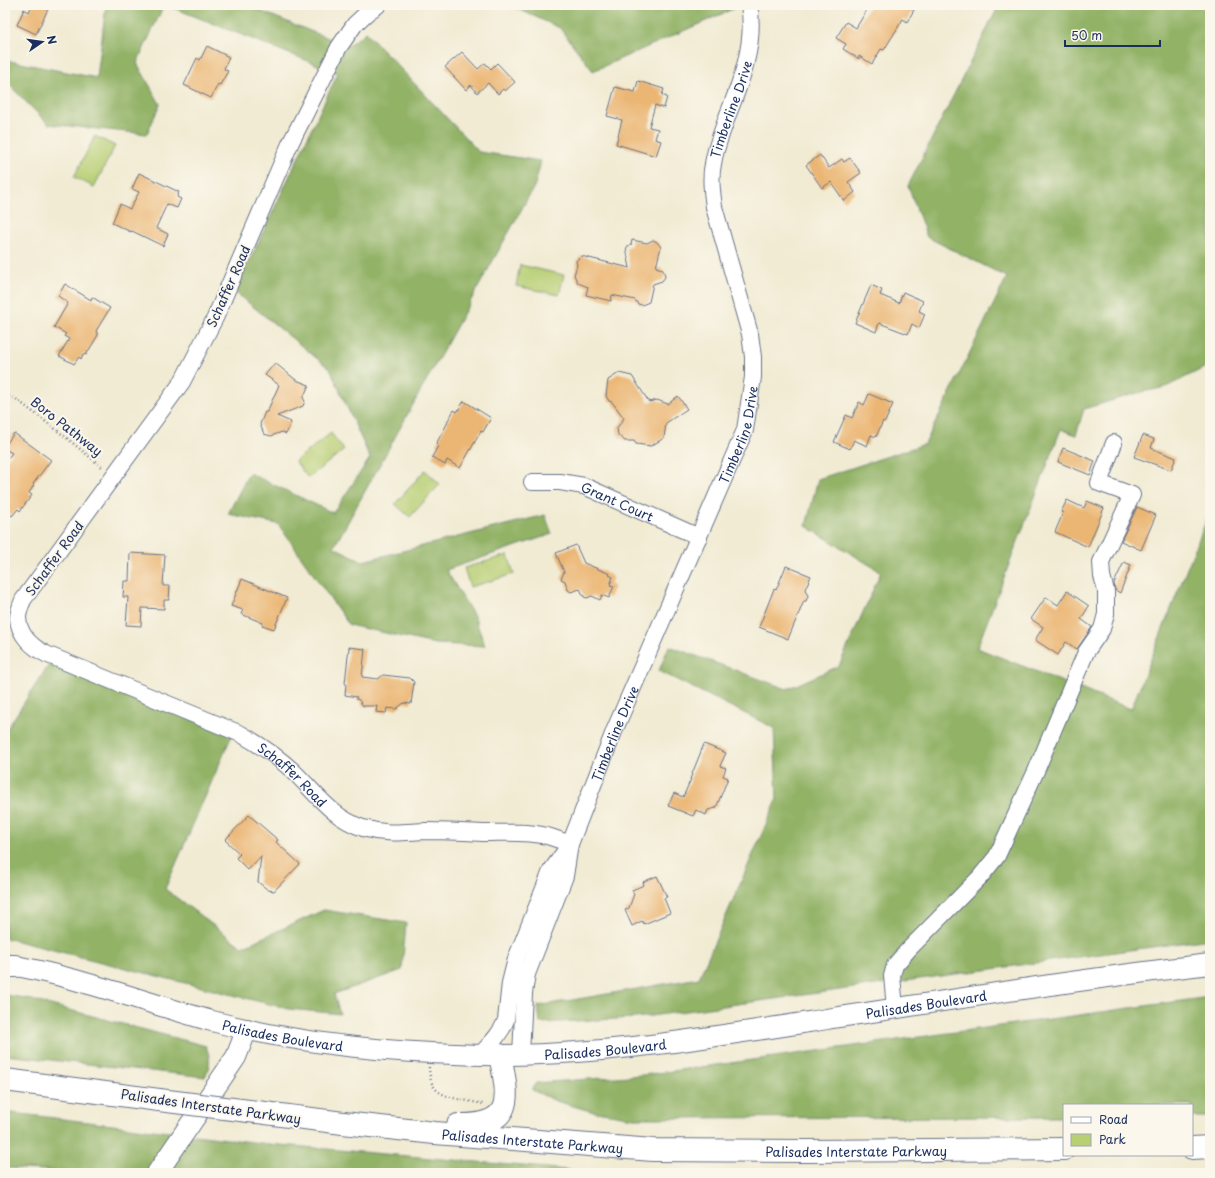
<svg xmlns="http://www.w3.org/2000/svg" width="1215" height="1178" viewBox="0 0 1215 1178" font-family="'Playpen Sans',sans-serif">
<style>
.green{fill:#b8cf74;stroke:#6a7f69}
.forest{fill:#92b266;stroke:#567062}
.building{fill:#ebb673}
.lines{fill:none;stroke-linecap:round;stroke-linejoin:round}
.minor-casing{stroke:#667187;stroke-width:18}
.major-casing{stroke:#667187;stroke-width:22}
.highway-casing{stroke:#667187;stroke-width:24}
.path{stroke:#667187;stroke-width:2.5;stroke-dasharray:1 3;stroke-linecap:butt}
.minor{stroke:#fff;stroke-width:16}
.major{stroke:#fff;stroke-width:20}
.highway{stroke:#fff;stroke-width:22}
.highway-bridge-casing{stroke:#667187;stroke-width:24;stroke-linecap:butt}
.highway-bridge{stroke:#fff;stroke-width:22}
.labels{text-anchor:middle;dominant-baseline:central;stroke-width:4;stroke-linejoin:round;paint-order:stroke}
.street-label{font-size:13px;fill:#1b2f5e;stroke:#fbf7ec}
</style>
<rect width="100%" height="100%" fill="#fbf7ec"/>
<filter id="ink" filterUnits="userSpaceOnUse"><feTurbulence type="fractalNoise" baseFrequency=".025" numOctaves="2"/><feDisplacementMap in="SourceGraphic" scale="8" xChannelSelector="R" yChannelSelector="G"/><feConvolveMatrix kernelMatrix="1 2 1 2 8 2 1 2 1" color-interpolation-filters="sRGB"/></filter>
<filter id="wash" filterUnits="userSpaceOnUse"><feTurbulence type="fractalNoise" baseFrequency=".012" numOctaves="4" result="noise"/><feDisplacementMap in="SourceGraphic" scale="16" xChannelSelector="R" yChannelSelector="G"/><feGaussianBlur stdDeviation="0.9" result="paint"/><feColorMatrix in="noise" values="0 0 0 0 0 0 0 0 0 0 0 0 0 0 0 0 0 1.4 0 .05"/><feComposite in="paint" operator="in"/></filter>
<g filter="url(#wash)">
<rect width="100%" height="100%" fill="#f1ebd3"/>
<path class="green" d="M 95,136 L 115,146 L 94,187 L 74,177 Z
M 520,265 L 564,275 L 559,295 L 516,286 Z
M 331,433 L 344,450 L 308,478 L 295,461 Z
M 425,470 L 440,484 L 410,517 L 395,504 Z
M 508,555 L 514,574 L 470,587 L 464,568 Z"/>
<path class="forest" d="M 106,5 L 164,5 L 137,63 L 160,104 L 147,134 L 48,124 L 5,81 L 5,60 L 97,78 Z
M 166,5 L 245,5 L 348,46 L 366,32 L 479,152 L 541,161 L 535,185 L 334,547 L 363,561 L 545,515 L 552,534 L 446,570 L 474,616 L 485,646 L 435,644 L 349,625 L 278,524 L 228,514 L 249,473 L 333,513 L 370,458 L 330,369 L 235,292 L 338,73 Z
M 509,5 L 742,5 L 593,71 L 560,28 Z
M 999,5 L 1210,5 L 1210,366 L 1208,366 L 1166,387 L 1137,393 L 1084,409 L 1076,435 L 1061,429 L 977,648 L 1131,709 L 1210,511 L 1210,939 L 636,1018 L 540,1023 L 538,1006 L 699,978 L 777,799 L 774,728 L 659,671 L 669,646 L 787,689 L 839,666 L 881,572 L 806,526 L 818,479 L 925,444 L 1007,277 L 927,237 L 908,186 Z
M 50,663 L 232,735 L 165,889 L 242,947 L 324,910 L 406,923 L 402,970 L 334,994 L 340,1014 L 289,1009 L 5,938 L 5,732 Z
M 5,995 L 24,998 L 206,1046 C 211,1059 210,1065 205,1077 L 5,1055 Z
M 1210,997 L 1210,1117 L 1192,1117 L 1192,1105 L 1064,1105 L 1064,1117 L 635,1118 L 590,1111 L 556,1101 L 532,1090 L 536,1083 L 643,1075 Z
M 5,1112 L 269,1144 L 604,1173 L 74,1173 L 61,1171 L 5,1168 Z"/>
<g id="blocks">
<path class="building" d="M 32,5 L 50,5 L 36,34 L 17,25 L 24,9 L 29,12 Z
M 870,5 L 906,5 L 914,10 L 907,22 L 903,19 L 884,50 L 881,49 L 872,64 L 859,56 L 859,59 L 843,49 L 846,44 L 836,38 L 846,22 L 856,28 Z
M 207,46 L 229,57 L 224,69 L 228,71 L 220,85 L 218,84 L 211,98 L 184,85 L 197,58 L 200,60 Z
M 462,52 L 478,69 L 485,63 L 491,69 L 497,63 L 515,82 L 505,91 L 503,89 L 498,94 L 488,83 L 477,93 L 471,85 L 466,90 L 445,67 Z
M 638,81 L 664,89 L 662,95 L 667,97 L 664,108 L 655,105 L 649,127 L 658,129 L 655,139 L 661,141 L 656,156 L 616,144 L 622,120 L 607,116 L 615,87 L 635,92 Z
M 820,155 L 829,168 L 842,159 L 844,162 L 850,158 L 861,173 L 848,182 L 855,192 L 844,201 L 831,182 L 822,188 L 806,165 Z
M 139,173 L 179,192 L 177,197 L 181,199 L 177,208 L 167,204 L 156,228 L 168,234 L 163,246 L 132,231 L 131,232 L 112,223 L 120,204 L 130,209 L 139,192 L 132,189 Z
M 632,240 L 647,243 L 653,240 L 657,242 L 661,247 L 656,267 L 662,269 L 664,272 L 665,277 L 662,281 L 653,284 L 649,302 L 642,305 L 638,304 L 635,300 L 612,295 L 611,301 L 586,295 L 588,287 L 578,283 L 574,275 L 577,265 L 576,261 L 581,256 L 630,268 L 626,248 L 631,245 Z
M 65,284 L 91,300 L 92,297 L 110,308 L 96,331 L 98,335 L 86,355 L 83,354 L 81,359 L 79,357 L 74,364 L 59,356 L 69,339 L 64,336 L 66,334 L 54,327 L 68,303 L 58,296 Z
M 871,285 L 882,290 L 880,295 L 899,303 L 903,292 L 923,301 L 919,311 L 925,314 L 919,328 L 912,324 L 908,334 L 879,323 L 876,332 L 855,323 Z
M 275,363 L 296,380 L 309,385 L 303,398 L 305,401 L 303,406 L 277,416 L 291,422 L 286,434 L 282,432 L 271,436 L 264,434 L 260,424 L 265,412 L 267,412 L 279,385 L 265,375 Z
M 619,373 L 632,376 L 649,402 L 657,400 L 668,404 L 678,396 L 687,409 L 666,423 L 664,438 L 651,446 L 636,444 L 634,441 L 625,441 L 618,435 L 617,428 L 624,418 L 612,402 L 609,401 L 606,396 L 608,380 Z
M 869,394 L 893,404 L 885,422 L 883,421 L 876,437 L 871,435 L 867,446 L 854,440 L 850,449 L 834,442 L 846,415 L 852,418 L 859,402 L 864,405 Z
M 464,401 L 491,418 L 483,432 L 481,431 L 460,468 L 447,460 L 445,465 L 432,457 L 438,446 L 436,444 L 448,422 L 447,422 L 454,410 L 457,412 Z
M 14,433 L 51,460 L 33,484 L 34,485 L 29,493 L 32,495 L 20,511 L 18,509 L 12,516 L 5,511 L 5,462 L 12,453 L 5,449 L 5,446 Z
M 1143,435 L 1154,439 L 1151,448 L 1176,458 L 1171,470 L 1134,457 Z
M 1063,448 L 1095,461 L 1090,475 L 1058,462 Z
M 1067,500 L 1084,508 L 1087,501 L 1104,508 L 1088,547 L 1055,532 L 1063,513 L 1061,512 Z
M 1137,507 L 1156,515 L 1141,550 L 1121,541 Z
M 576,545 L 584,563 L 610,574 L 609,575 L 613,577 L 610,585 L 614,586 L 609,598 L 602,595 L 600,600 L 592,596 L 587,598 L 584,597 L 580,589 L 571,592 L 568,590 L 565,581 L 561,579 L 564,572 L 556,553 Z
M 130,553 L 165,555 L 163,586 L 170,586 L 169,600 L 164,600 L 164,609 L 142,608 L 141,626 L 126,625 L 128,597 L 123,597 L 124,581 L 129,581 Z
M 1124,562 L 1131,565 L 1120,593 L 1115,590 L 1114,583 Z
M 786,566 L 811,576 L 805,589 L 808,596 L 806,601 L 804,601 L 788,639 L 759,627 L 774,589 L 776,590 Z
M 242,579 L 287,598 L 274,629 L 262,625 L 263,623 L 241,614 L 243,610 L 231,606 Z
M 1067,591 L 1089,606 L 1081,619 L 1092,627 L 1077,649 L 1066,642 L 1058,655 L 1035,640 L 1043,627 L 1031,619 L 1046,597 L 1058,605 Z
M 349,647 L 365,649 L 362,677 L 378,679 L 383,675 L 410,678 L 414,682 L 411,704 L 404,703 L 396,709 L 387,708 L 386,713 L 376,712 L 377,706 L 363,706 L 359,700 L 356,699 L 357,697 L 345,695 L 346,684 L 345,683 Z
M 704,744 L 726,753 L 720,766 L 726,768 L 723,776 L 728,778 L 716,808 L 708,810 L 706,815 L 696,810 L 693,816 L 668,806 L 674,793 L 683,797 L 691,779 L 690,779 Z
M 249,815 L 278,840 L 276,842 L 300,864 L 274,891 L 268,890 L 258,882 L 261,856 L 248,870 L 236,858 L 240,854 L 225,840 Z
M 657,876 L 667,897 L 664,898 L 670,913 L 644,924 L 642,921 L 632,926 L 625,910 L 629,908 L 634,894 L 632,890 L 644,885 L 643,882 Z"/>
</g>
</g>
<g filter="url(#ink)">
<use href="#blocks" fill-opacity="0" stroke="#667187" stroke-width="1"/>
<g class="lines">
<defs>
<g id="minor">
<path id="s1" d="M 378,5 L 369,11 L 355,24 L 339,47 L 290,144 L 215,318 L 182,382 L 23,600 C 21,605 18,612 18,618 C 19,635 32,647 46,654 L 241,734 C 260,745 277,756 293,771 C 315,792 332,818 363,828 C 387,835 402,832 426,831 C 445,831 464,832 483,833 C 504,833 526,831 547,836 C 555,838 562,841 570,844"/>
<path id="s2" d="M 532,482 L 560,482 L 584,486 L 699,537"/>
<path d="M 895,1008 L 892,976 L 895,965 L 908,950 L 980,877 L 997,856 L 1036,771 L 1086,652 L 1102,629 L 1106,614 L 1106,591 L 1102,576 L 1101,562 L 1132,495 L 1099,483 L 1114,443"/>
<path d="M 480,1055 C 490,1044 501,1034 506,1020 L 510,983 L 516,959 L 551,871 L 568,847"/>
<path id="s3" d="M 521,1055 L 524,993 L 527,974 L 565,876 L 570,844 L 615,729 L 745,430 L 753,377 L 753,357 L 750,334 L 714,207 C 712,192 710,178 713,164 C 715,148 722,133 727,117 C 741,82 756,43 749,5"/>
</g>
<g id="major">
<path id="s4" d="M 5,964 C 76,976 143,1002 212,1021 C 283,1040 357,1049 431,1053 C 455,1054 480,1056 504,1055 C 613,1054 720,1036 827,1019 C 955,999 1082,979 1210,964"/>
<path d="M 157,1173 L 236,1057 L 247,1029"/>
</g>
<g id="highway">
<path d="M 5,966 L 15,966"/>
<path d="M 5,1080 L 159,1100"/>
<path id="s5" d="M 249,1111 L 343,1123 L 435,1133 L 653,1150 L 807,1151 L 1064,1149"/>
<path d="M 458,1125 C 515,1126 509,1099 500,1055"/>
<path d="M 1192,1148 L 1210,1147"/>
</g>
</defs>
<use href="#minor" class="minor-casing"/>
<use href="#major" class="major-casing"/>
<use href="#highway" class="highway-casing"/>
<path class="path" d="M 1046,5 L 1075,8
M 5,395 L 16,399 L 63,435 L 102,467
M 429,1067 C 430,1089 437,1094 458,1099 C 466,1101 475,1102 483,1104"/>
<use href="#minor" class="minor"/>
<use href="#major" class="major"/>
<use href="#highway" class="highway"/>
<defs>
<path id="highway-bridge" d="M 159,1100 L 249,1111"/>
</defs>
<use href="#highway-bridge" class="highway-bridge-casing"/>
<use href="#highway-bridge" class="highway-bridge"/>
</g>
</g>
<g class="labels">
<g class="street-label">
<text stroke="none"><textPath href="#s3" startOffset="998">Timberline Drive</textPath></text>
<text transform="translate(228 286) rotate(-66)">Schaffer Road</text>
<text transform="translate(67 426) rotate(38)">Boro Pathway</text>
<text stroke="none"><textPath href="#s3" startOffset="662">Timberline Drive</textPath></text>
<text stroke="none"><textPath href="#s2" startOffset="89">Grant Court</textPath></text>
<text transform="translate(54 558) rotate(-54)">Schaffer Road</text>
<text stroke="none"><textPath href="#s3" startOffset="338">Timberline Drive</textPath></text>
<text stroke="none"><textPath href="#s1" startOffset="1041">Schaffer Road</textPath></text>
<text stroke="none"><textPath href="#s4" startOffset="935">Palisades Boulevard</textPath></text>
<text stroke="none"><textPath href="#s4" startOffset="287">Palisades Boulevard</textPath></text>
<text stroke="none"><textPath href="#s4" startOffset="611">Palisades Boulevard</textPath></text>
<text transform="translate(211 1106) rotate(8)">Palisades Interstate Parkway</text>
<text stroke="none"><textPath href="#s5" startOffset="285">Palisades Interstate Parkway</textPath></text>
<text stroke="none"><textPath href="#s5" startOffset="609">Palisades Interstate Parkway</textPath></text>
</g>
</g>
<rect width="1215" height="1178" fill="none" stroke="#fbf7ec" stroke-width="20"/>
<rect x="1063" y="1104" width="130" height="52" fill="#fbf7ec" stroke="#a1a7b3"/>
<rect x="1071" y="1117" width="20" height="6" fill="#ffffff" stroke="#a1a7b3"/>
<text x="1099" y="1124" font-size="12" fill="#1b2f5e">Road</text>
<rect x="1071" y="1134" width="20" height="12" fill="#b8cf74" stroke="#a1a7b3"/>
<text x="1099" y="1144" font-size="12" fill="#1b2f5e">Park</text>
<g transform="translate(42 42) rotate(77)" stroke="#fbf7ec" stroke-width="3" paint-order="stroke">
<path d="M0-3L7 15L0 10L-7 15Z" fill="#1b2f5e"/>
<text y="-6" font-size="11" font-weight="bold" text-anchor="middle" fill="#1b2f5e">N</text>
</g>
<path d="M1065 40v6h95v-6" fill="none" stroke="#1b2f5e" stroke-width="2"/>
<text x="1071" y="40" font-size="12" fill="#1b2f5e" stroke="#fbf7ec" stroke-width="3" paint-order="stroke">50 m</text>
</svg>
